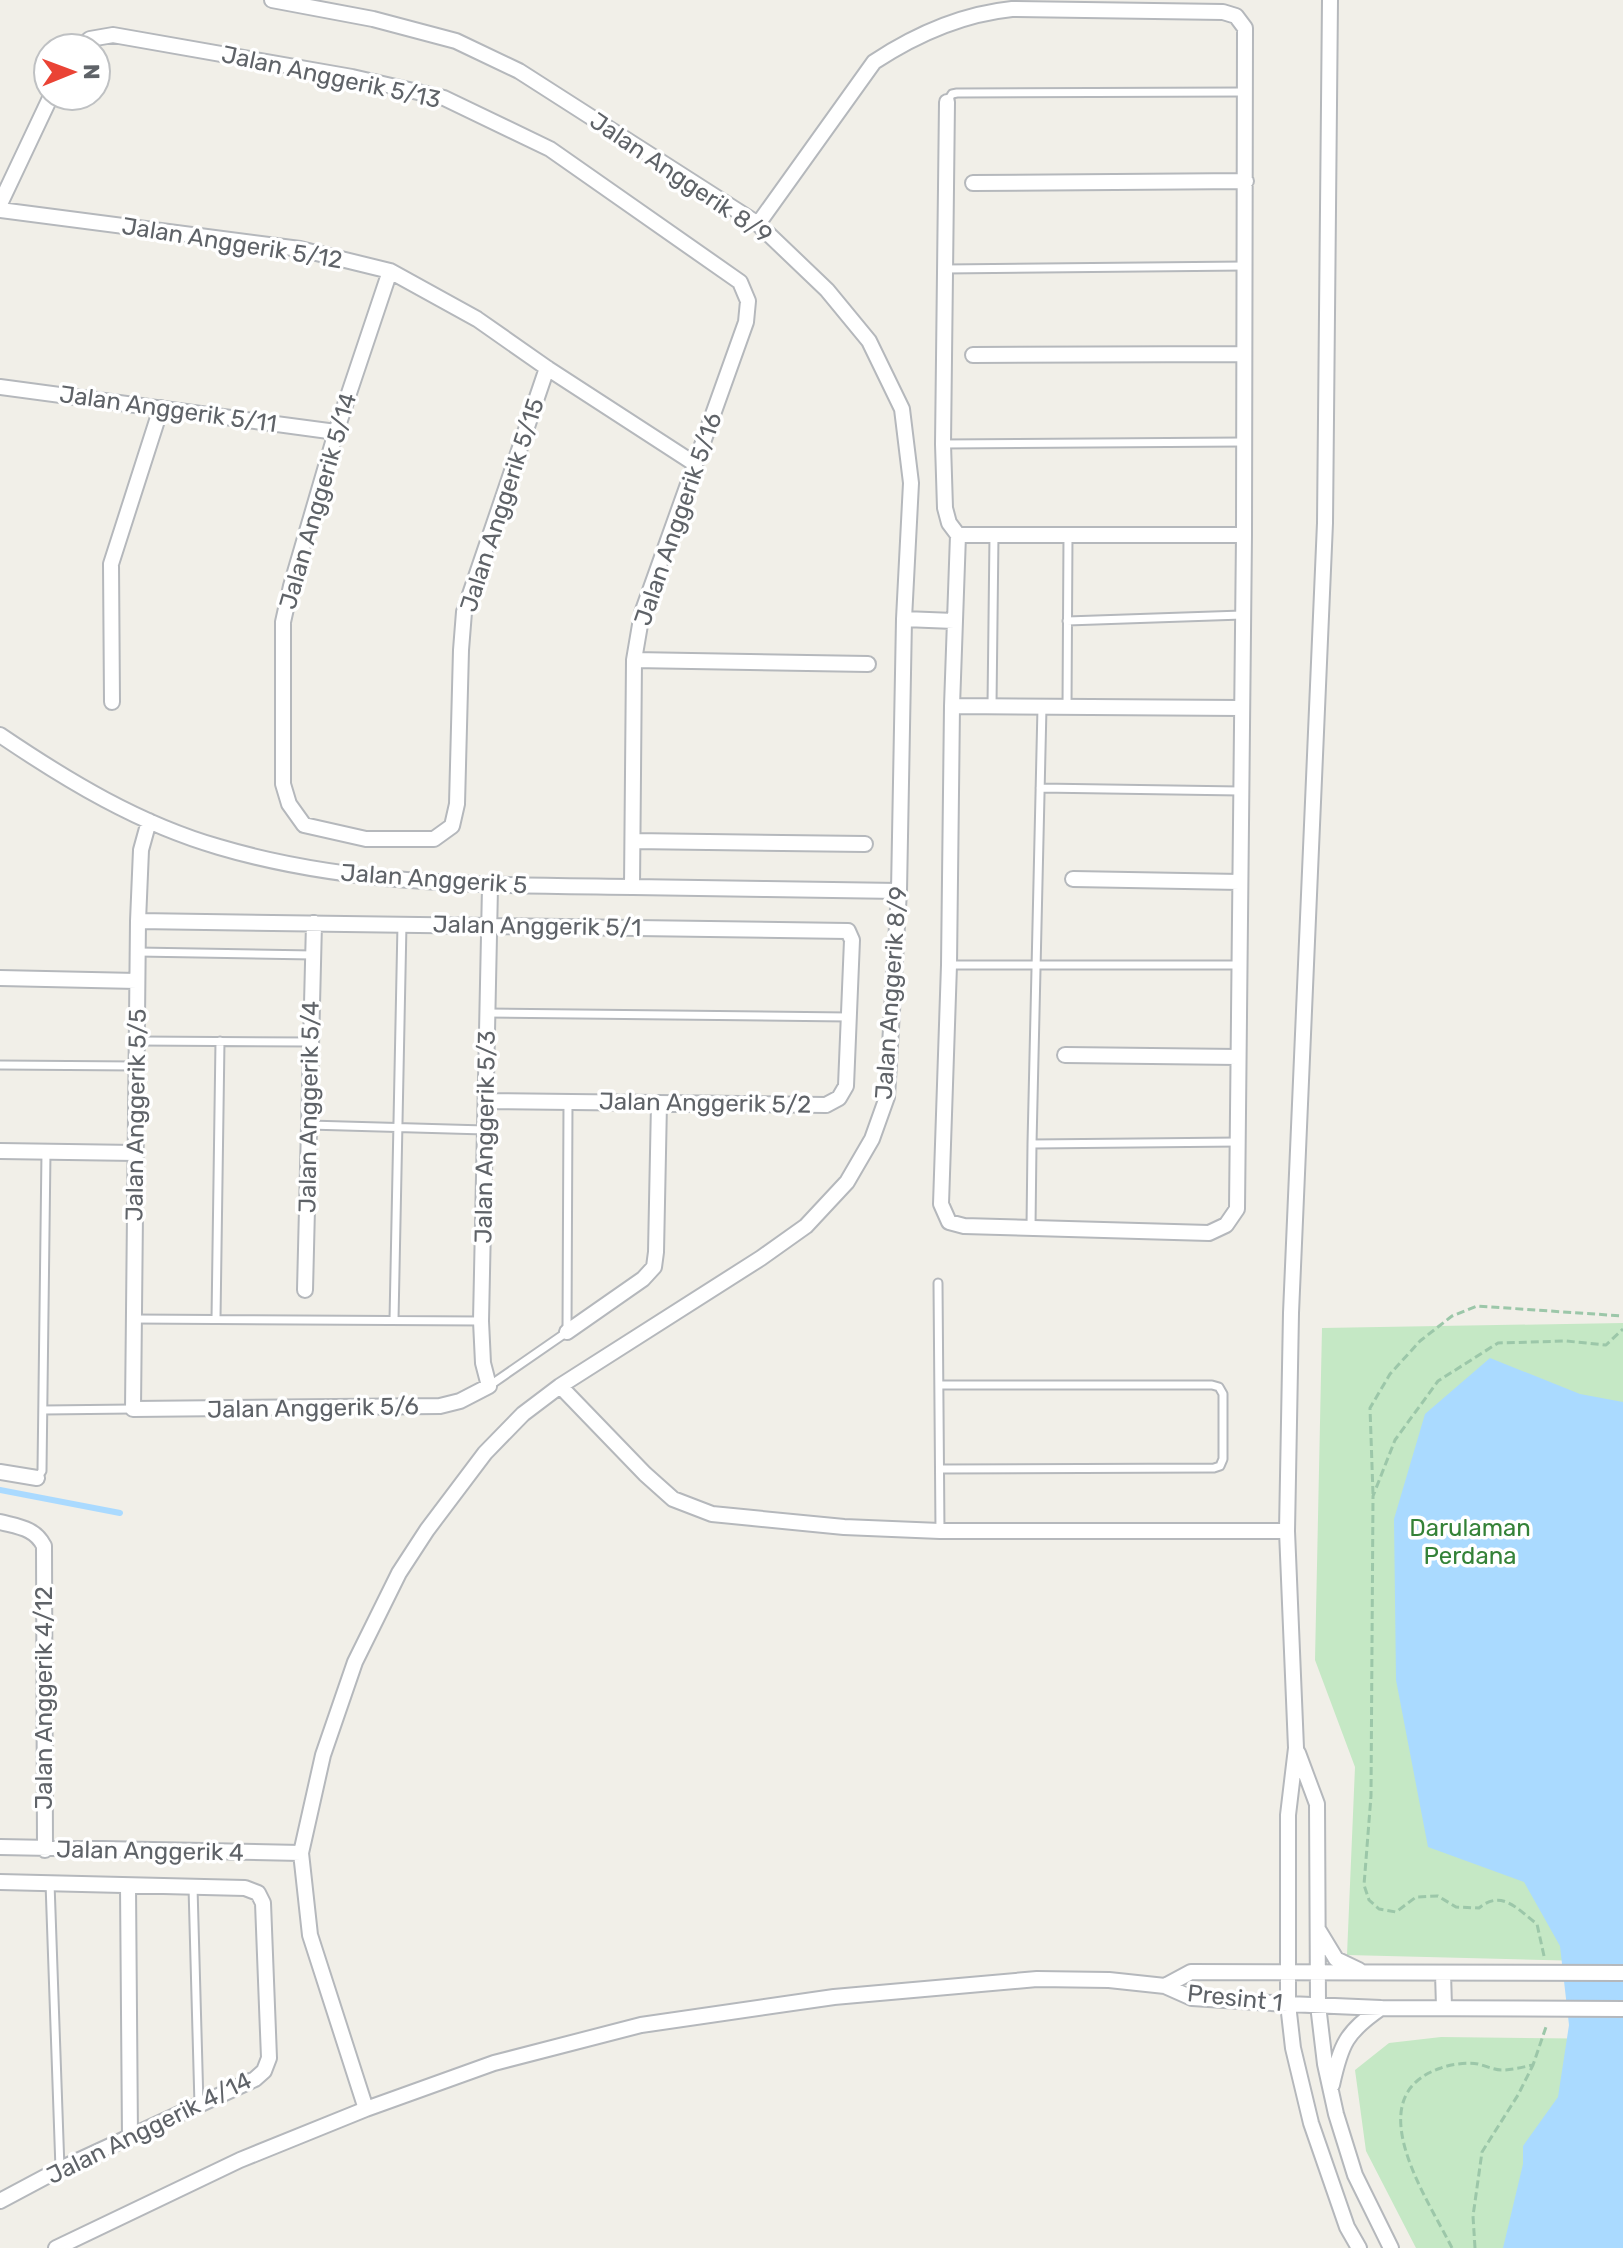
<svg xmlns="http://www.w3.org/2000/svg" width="1623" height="2248" viewBox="0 0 1623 2248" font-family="Rubik,sans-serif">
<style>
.green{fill:#c5e8c5}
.water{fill:#aadaff}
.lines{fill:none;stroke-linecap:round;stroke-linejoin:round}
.stream{stroke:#aadaff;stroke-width:6}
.lane-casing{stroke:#b5b8bc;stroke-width:11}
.street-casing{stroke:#b5b8bc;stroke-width:18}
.path{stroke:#9cc7a9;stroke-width:3;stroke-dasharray:8 4;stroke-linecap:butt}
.lane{stroke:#fff;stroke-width:7}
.street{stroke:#fff;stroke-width:14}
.labels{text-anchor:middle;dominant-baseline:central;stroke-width:7;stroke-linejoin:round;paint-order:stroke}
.street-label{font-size:24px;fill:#5f6368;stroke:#fff}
.park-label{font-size:24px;fill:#348238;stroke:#fff}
</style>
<rect width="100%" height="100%" fill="#f1efe8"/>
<path class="green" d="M 1623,1323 L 1623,1962 L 1347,1955 L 1355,1767 L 1315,1660 L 1322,1328 Z
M 1441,2037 L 1623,2039 L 1623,2248 L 1416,2248 L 1366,2151 L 1355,2070 L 1389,2043 Z"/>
<path class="water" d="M 1490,1358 L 1580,1394 L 1623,1402 L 1623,2248 L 1503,2248 L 1523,2164 L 1523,2146 L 1558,2097 L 1569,2025 L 1560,1946 L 1524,1882 L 1428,1847 L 1396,1680 L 1394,1519 L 1425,1414 Z"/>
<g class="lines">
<path class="stream" d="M 0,1490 L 120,1513"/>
<defs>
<path id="lane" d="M 947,102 L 952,94 L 957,93 L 1245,92
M 945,269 L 1245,266
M 943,444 L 1243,442
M 1067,621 L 1242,615
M 992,705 L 994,535
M 1042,707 L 1032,1144 L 1239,1142
M 1067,707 L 1068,535
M 1040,788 L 1240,791
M 138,952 L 313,955
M 949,965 L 1238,965
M 487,1013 L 848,1017
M 137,1041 L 311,1042
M 0,1065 L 136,1066
M 309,1125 L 485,1130
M 1031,1227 L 1032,1144
M 938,1283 L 940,1531
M 134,1319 L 481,1321
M 216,1319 L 220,1041
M 394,1320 L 402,924
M 939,1385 L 1212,1385 L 1219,1387 L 1223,1394 L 1223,1459 L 1220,1466 L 1214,1468 L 940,1469
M 489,1386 L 567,1332 L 568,1102
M 44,1410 L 133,1409
M 37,1478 L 42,1471 L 46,1152
M 50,1883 L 60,2169
M 193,1887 L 199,2105"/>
<path id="street" d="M 272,0 L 373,19 L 456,41 L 519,71 L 758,224 L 827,290 L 869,341 L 902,409 L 911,483 L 904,619 L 899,891 L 887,1097 L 872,1139 L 847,1182 L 806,1226 L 761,1258 L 560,1386 L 523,1414 L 485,1453 L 427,1530 L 399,1573 L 355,1662 L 323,1755 L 301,1853 L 310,1935 L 366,2109
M 1330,0 L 1325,523 L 1291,1313 L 1287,1531 L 1296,1748 L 1288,1815 L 1288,2004 L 1293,2048 L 1311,2123 L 1347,2227 L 1359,2248
M 79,48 L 90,39 L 113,35 L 352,77 L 444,98 L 550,149 L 740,282 L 748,301 L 746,322 L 642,613 L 634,660 L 632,887
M 973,183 L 1246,181
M 0,204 L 51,96
M 0,210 L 300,249 L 390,271 L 477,319 L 547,368 L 695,464
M 758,224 L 874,62 C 915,35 963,14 1012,9 L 1223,12 L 1236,16 L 1245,28 L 1244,535 L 1237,1209 L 1226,1225 L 1209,1233 L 964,1226 L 949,1222 L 941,1204 L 949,965 L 952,706 L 958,535 L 949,523 L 945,508 L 943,444 L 947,102
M 390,271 L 336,432 L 291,586 L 283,622 L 283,784 L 289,804 L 304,825 L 366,839 L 434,839 L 452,826 L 457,804 L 461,650 L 464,612 L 547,368
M 973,355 L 1244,354
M 0,387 L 336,432
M 958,535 L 1244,535
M 904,619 L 954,621
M 634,660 L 868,664
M 112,702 L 111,564 L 161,408
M 952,706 L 1241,708
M 0,735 C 68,781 139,824 219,847 C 354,887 494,885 633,887 C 722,888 810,890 899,891
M 149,821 L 141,850 L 138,921 L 133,1409 L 440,1406 L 460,1401 L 489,1386 L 483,1363 L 481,1321 L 490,887
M 633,841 L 865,844
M 1073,879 L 1240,882
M 138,921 L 848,931 L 852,940 L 846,1086 L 839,1098 L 826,1105 L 486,1101
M 0,978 L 137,981
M 1065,1055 L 1238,1057
M 0,1151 L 136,1153
M 305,1290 L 314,923
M 567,1332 L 643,1279 L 654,1267 L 656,1252 L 659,1103
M 560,1386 L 645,1474 L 673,1499 L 712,1514 L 844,1527 L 940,1531 L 1287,1531
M 0,1472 L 37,1478
M 0,1522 C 19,1527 35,1528 44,1546 L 45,1850
M 1298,1753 L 1317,1804 L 1318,2005 L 1325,2064 L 1336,2114 L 1355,2175 L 1391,2248
M 0,1847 L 301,1853
M 0,1882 L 245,1888 L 258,1893 L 263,1903 L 269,2058 L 264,2071 L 255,2079 L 60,2169 L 0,2201
M 128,1886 L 130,2137
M 1319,1931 L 1336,1959 L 1359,1970
M 1443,1973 L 1444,2007
M 1165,1986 L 1191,1972 L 1623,1973
M 1332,2085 C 1341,2044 1346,2032 1381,2008
M 56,2248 L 240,2160 L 366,2109 L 494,2063 L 641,2025 L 834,1997 L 1037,1979 L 1109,1980 L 1165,1986 L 1192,1998 L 1288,2004 L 1381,2008 L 1623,2009"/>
</defs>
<use href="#lane" class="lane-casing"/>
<use href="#street" class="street-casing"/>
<path class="path" d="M 1373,1494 L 1370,1408 L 1390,1374 L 1420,1341 L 1452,1316 L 1477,1306 L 1623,1316
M 1544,1956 L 1537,1924 C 1517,1909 1502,1889 1479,1908 L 1456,1907 L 1438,1896 L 1416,1897 L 1396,1912 L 1379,1909 L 1369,1900 L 1364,1885 L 1371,1796 L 1373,1496 L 1395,1440 L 1438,1381 L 1498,1343 L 1566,1341 L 1606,1345 L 1623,1329
M 1452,2248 C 1428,2199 1356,2096 1441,2068 C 1451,2064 1468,2062 1478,2064 C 1486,2066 1494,2070 1502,2070 C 1512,2070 1523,2067 1533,2065 L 1547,2024
M 1475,2248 L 1473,2216 L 1482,2152 L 1518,2095 L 1533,2065"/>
<use href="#lane" class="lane"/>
<use href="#street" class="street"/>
</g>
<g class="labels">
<g class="street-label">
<text transform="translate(331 77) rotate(12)">Jalan Anggerik 5/13</text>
<text transform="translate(681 178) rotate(34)">Jalan Anggerik 8/9</text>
<text transform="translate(232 243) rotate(9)">Jalan Anggerik 5/12</text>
<text transform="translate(168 409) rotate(8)">Jalan Anggerik 5/11</text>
<text transform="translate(318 501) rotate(-74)">Jalan Anggerik 5/14</text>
<text transform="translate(502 505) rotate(-72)">Jalan Anggerik 5/15</text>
<text transform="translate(678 519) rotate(-71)">Jalan Anggerik 5/16</text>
<text transform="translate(434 879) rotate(4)">Jalan Anggerik 5</text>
<text transform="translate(537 926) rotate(1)">Jalan Anggerik 5/1</text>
<text transform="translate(891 993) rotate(-86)">Jalan Anggerik 8/9</text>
<text transform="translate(705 1103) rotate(1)">Jalan Anggerik 5/2</text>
<text transform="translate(309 1107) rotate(-89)">Jalan Anggerik 5/4</text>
<text transform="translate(136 1115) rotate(-89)">Jalan Anggerik 5/5</text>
<text transform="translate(485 1137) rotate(-89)">Jalan Anggerik 5/3</text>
<text transform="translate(313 1408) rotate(-1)">Jalan Anggerik 5/6</text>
<text transform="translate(44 1698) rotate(-90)">Jalan Anggerik 4/12</text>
<text transform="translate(150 1851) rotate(1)">Jalan Anggerik 4</text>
<text transform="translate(1235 1998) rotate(6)">Presint 1</text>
<text transform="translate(149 2128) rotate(-26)">Jalan Anggerik 4/14</text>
</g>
<g class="park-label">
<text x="1470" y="1528">Darulaman<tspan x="1470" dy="28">Perdana</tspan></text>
</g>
</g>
<g transform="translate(72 72) rotate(89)"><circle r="38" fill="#ffffff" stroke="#bfc1c3" stroke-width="2"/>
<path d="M0-6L14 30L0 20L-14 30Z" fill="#ea4335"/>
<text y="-12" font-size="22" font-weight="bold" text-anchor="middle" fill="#5f6368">N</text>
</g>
</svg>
